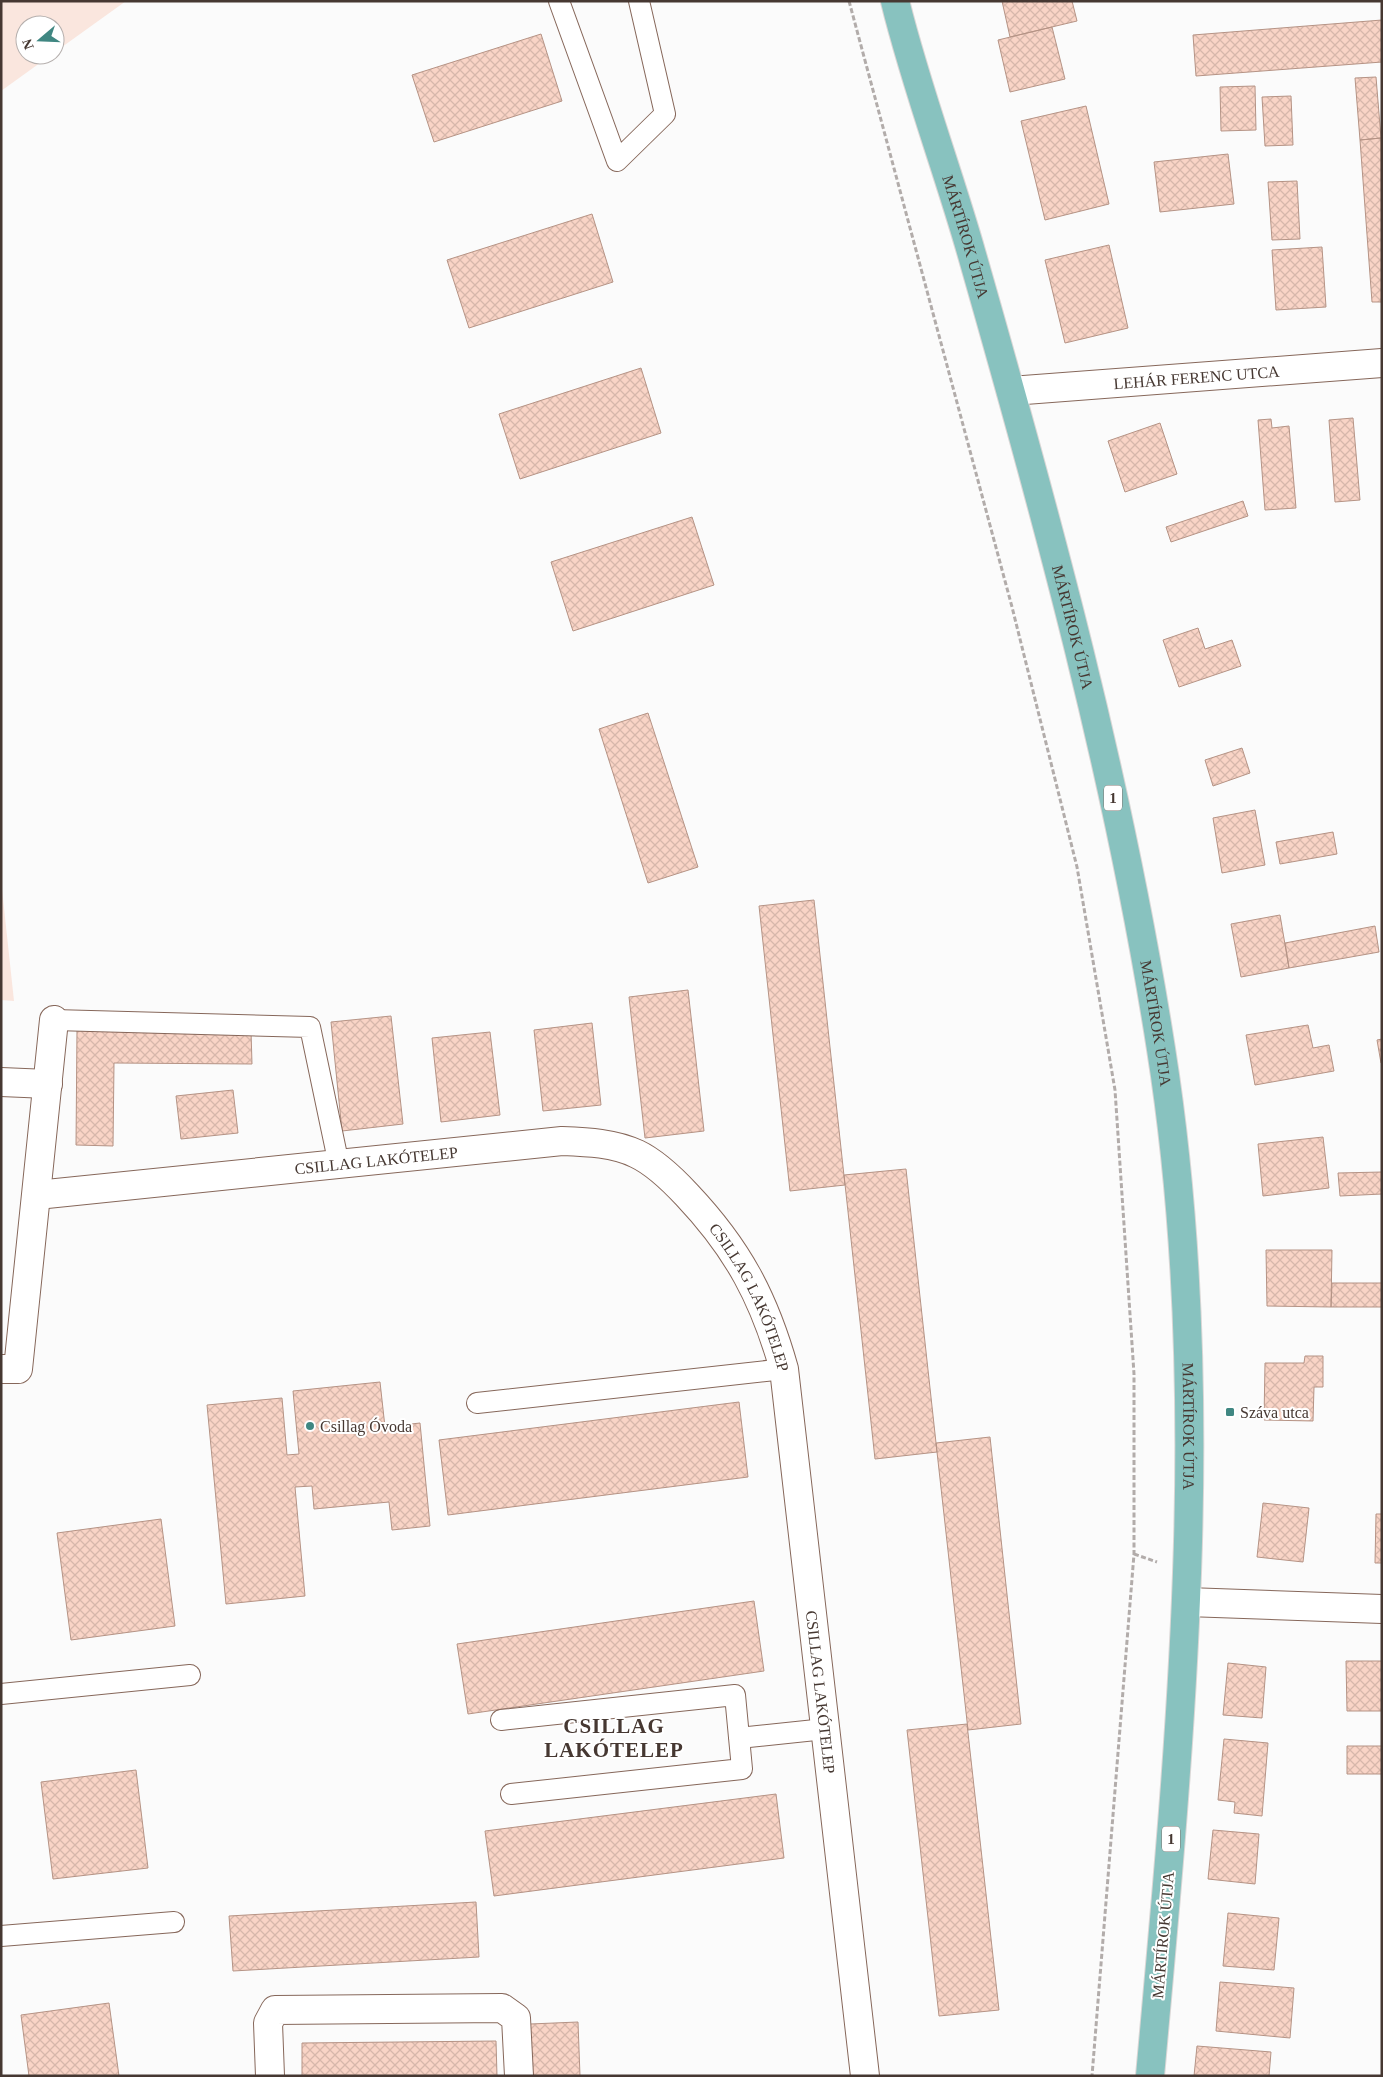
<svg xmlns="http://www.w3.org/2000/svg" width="1383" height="2077" viewBox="0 0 1383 2077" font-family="Georgia,serif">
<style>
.green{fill:#fae6de}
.building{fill:url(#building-cross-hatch);stroke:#b59385}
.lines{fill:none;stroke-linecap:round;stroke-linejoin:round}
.service-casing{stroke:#86675a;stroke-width:22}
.minor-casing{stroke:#86675a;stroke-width:30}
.primary-casing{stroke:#dad7d6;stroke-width:30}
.path{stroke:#b2acaa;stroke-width:3;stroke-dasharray:5 2.5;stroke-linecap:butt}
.service{stroke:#fff;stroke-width:20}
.minor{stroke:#fff;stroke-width:28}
.primary{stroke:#88c2bf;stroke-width:28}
.poi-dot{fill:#408782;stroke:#fff;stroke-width:2}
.labels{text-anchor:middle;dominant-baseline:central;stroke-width:4;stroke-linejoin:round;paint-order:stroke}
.shield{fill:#fff;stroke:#7e7470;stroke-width:1}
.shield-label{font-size:15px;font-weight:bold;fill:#463832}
.street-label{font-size:16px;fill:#463832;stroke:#fff}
.poi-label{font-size:16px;fill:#463832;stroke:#fff;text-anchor:start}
.district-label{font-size:21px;font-weight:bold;letter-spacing:1px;fill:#463832;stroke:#fff}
</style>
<defs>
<pattern id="building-cross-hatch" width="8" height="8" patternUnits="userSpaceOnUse" patternTransform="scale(1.25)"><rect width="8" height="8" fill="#f9d4c6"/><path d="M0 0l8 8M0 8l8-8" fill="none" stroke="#d7b7ab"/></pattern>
</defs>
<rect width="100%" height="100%" fill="#fbfbfb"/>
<path class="green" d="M 1,1 L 126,1 L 55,52 L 55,25 L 25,25 L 25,55 L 51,55 L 1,91 Z
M 1,880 L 14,1001 L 1,1000 Z"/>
<path class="building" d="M 1002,1 L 1072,1 L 1077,21 L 1010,37 Z
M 1382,20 L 1382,62 L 1196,76 L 1193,35 Z
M 1052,27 L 1065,79 L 1010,92 L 998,40 Z
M 541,34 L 562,101 L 434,142 L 412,75 Z
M 1376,77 L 1381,138 L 1360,140 L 1355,78 Z
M 1255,86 L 1256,130 L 1221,131 L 1220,87 Z
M 1291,96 L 1293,145 L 1265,146 L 1262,97 Z
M 1086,106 L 1109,204 L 1045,220 L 1021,121 Z
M 1381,138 L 1382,302 L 1372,302 L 1360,140 Z
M 1228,154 L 1234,204 L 1160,212 L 1154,162 Z
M 1297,181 L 1300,239 L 1272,240 L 1268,182 Z
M 592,214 L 613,282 L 469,328 L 447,260 Z
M 1109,245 L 1128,328 L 1065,343 L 1045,260 Z
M 1322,247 L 1326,307 L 1276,310 L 1272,250 Z
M 641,368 L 661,433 L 520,479 L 499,414 Z
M 1353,418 L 1360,500 L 1335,502 L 1329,420 Z
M 1271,419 L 1272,428 L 1289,426 L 1296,508 L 1265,510 L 1258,420 Z
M 1160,423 L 1177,474 L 1125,492 L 1108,441 Z
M 1243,501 L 1248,516 L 1171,542 L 1166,527 Z
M 692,517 L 714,585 L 573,631 L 551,562 Z
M 1198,628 L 1205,649 L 1232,640 L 1241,666 L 1179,687 L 1163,640 Z
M 648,713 L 698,867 L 648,883 L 599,729 Z
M 1242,748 L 1250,773 L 1213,786 L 1205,760 Z
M 1255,810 L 1265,865 L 1222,873 L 1213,818 Z
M 1333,832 L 1337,854 L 1280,864 L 1276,842 Z
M 814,900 L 845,1185 L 790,1191 L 759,906 Z
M 1280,915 L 1289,968 L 1241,977 L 1231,924 Z
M 1375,926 L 1379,952 L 1289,968 L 1285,943 Z
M 688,990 L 704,1131 L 645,1138 L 629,997 Z
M 391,1016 L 403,1124 L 342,1131 L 331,1022 Z
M 592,1023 L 601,1105 L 543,1111 L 534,1030 Z
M 1308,1025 L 1313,1048 L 1329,1045 L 1334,1071 L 1255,1085 L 1246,1035 Z
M 77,1029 L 251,1031 L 252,1064 L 114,1063 L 113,1146 L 76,1145 Z
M 490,1032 L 500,1115 L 441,1122 L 432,1038 Z
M 1382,1039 L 1382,1063 L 1381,1063 L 1377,1040 Z
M 233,1090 L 238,1133 L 181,1139 L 176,1096 Z
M 1323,1137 L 1329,1188 L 1263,1196 L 1258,1144 Z
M 906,1169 L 937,1452 L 875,1459 L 844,1175 Z
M 1382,1172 L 1382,1194 L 1340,1196 L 1338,1173 Z
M 1266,1250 L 1332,1250 L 1331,1307 L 1267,1306 Z
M 1332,1283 L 1382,1283 L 1382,1307 L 1331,1307 Z
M 1305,1356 L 1323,1356 L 1323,1387 L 1314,1387 L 1313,1421 L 1264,1420 L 1265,1363 L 1304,1363 Z
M 380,1382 L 385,1427 L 420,1423 L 430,1526 L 392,1530 L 389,1502 L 314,1509 L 312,1486 L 295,1487 L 305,1596 L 226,1604 L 207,1405 L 282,1398 L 287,1455 L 299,1454 L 293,1391 Z
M 739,1402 L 748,1477 L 448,1515 L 439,1440 Z
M 990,1437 L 1021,1724 L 968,1730 L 936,1443 Z
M 1263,1503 L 1309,1508 L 1303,1562 L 1257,1557 Z
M 1376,1514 L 1382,1514 L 1382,1563 L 1375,1563 Z
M 161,1519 L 175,1626 L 71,1640 L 57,1533 Z
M 754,1601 L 764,1671 L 468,1714 L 457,1644 Z
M 1346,1661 L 1382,1661 L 1382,1711 L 1347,1711 Z
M 1228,1663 L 1266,1667 L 1262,1718 L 1223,1715 Z
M 967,1724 L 999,2010 L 939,2016 L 907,1730 Z
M 1224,1739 L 1268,1743 L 1262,1816 L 1234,1813 L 1235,1802 L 1218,1800 Z
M 1347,1746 L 1382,1746 L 1382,1774 L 1347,1774 Z
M 136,1770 L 148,1868 L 53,1879 L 41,1782 Z
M 776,1794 L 784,1858 L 494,1896 L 485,1831 Z
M 1213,1830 L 1259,1834 L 1255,1884 L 1208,1879 Z
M 476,1902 L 479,1957 L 233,1971 L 229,1916 Z
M 1228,1913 L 1279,1918 L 1274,1970 L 1223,1966 Z
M 1220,1982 L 1294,1988 L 1290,2038 L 1216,2031 Z
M 109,2003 L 119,2076 L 29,2076 L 21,2015 Z
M 578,2022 L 580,2076 L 532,2076 L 530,2024 Z
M 496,2041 L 497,2076 L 302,2076 L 302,2043 Z
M 1197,2046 L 1271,2052 L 1269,2076 L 1194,2076 Z"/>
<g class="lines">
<defs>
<path id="service" d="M 559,1 L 617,161 L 665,114 L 639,1
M 54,1020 L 310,1027 L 339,1165
M 477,1403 L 784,1369
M 1,1694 L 190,1675
M 501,1720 L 735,1695 L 742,1769 L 511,1794
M 739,1738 L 825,1729
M 1,1936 L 174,1922"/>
<g id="minor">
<path id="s1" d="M 1011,391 L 1382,363"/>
<path d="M 1,1082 L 48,1084"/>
<path id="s2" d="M 37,1195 L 562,1141 C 588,1142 614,1143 637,1154 C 656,1163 673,1180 687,1195 C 738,1249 764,1298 784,1369 L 865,2076"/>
<path d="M 1,1369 L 18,1369 L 54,1020"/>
<path d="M 1187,1602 L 1382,1609"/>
<path d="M 270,2076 L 268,2023 L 275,2010 L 502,2008 L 516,2018 L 519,2076"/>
</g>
<g id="primary">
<path id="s3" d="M 895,1 C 916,87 948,170 972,255 C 1047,517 1119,780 1161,1049 C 1215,1389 1181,1735 1150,2076"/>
</g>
</defs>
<use href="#service" class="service-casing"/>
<use href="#minor" class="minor-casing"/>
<use href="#primary" class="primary-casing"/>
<path class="path" d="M 849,1 L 1012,607 L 1077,867 L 1115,1090 L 1134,1374 L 1134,1554 L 1092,2076
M 1134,1554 L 1157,1562"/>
<use href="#service" class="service"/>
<use href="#minor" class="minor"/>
<use href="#primary" class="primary"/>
</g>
<g class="poi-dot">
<rect x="1225" y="1407" width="10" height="10" rx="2.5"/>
<circle cx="310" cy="1426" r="5"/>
</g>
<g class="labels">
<g class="shield">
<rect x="1104" y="785.5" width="18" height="25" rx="4"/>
<rect x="1162" y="1826.5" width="18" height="25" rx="4"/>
</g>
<g class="shield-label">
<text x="1113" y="798">1</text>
<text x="1171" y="1839">1</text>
</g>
<g class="street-label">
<text stroke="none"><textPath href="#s3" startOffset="246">MÁRTÍROK ÚTJA</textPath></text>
<text stroke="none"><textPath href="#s1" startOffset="186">LEHÁR FERENC UTCA</textPath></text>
<text stroke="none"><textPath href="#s3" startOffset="651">MÁRTÍROK ÚTJA</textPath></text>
<text stroke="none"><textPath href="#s3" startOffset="1056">MÁRTÍROK ÚTJA</textPath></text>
<text stroke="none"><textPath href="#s2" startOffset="341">CSILLAG LAKÓTELEP</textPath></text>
<text stroke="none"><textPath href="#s2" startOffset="791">CSILLAG LAKÓTELEP</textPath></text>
<text stroke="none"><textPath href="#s3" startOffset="1461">MÁRTÍROK ÚTJA</textPath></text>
<text stroke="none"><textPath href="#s2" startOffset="1196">CSILLAG LAKÓTELEP</textPath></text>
<text transform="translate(1163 1935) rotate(-85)">MÁRTÍROK ÚTJA</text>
</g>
<g class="poi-label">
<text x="1240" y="1412">Száva utca</text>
<text x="320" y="1426">Csillag Óvoda</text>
</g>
<g class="district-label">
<text x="614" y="1726">CSILLAG<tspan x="614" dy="24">LAKÓTELEP</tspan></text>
</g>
</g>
<rect width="1383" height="2077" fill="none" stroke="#463832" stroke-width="5"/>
<g transform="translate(40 40) rotate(251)"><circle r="24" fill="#ffffff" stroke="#b5afad"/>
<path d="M0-4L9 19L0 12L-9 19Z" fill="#408782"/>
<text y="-8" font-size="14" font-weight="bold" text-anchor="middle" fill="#463832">N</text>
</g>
</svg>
